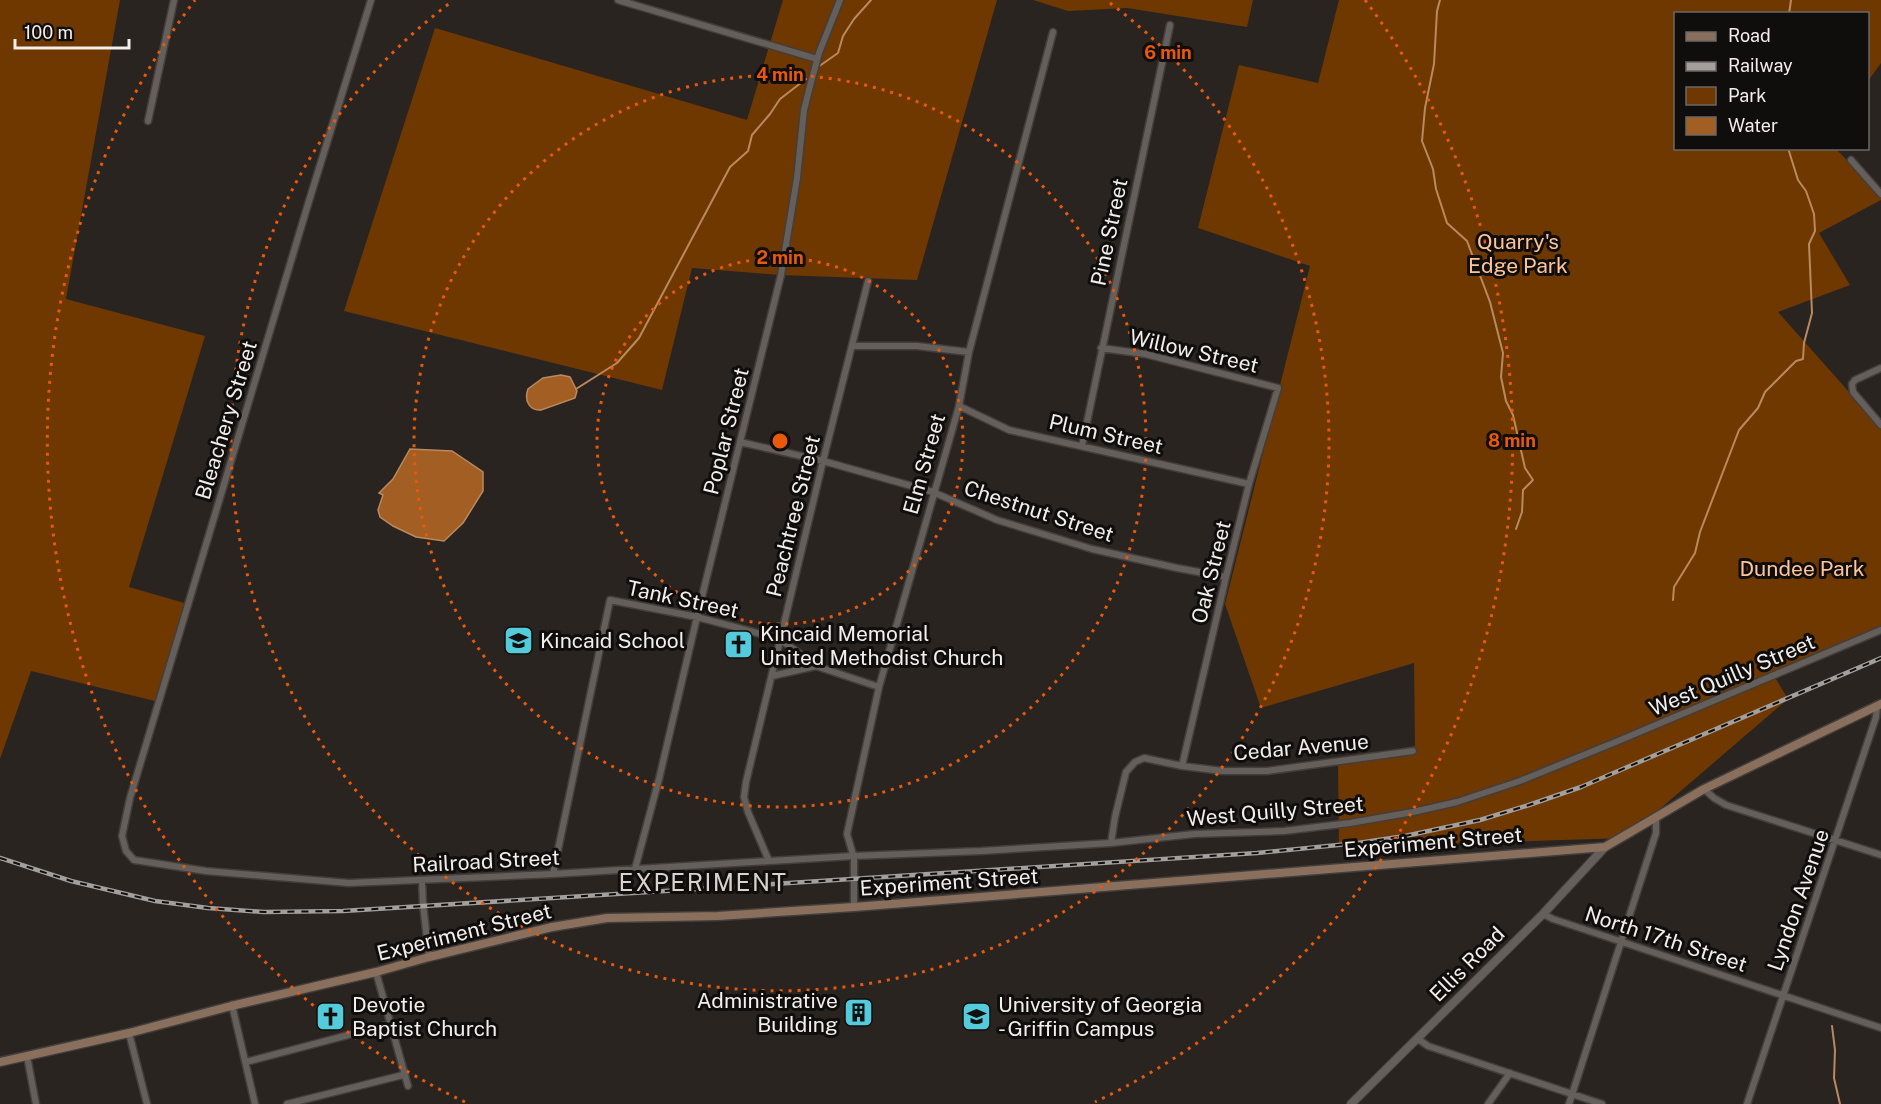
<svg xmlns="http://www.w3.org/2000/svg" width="1881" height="1104" viewBox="0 0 1881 1104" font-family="'Public Sans',sans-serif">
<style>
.green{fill:#6e3800}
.water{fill:#a25e23;stroke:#ba895f;stroke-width:1.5}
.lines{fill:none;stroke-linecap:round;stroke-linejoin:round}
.stream{stroke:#ba895f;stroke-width:2}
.minor-casing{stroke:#433e3c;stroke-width:9}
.tertiary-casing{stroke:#433e3c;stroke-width:10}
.secondary-casing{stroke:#433e3c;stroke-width:11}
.minor{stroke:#655f5b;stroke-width:6}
.tertiary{stroke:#655f5b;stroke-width:8}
.secondary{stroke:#8a705c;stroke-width:8}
.rail-casing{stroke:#a39f9c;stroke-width:4.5}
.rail{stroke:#100e0c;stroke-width:2;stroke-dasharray:7;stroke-linecap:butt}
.ring{fill:none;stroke:#e8590c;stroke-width:3;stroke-dasharray:3 6}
.labels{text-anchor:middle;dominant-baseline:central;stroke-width:6;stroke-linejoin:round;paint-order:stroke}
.street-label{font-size:21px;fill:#f1eeeb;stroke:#100e0c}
.park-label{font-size:21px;fill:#fdc49a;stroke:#100e0c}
.poi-label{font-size:21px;fill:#f1eeeb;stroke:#100e0c;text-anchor:start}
.quarter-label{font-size:24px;letter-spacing:1.5px;fill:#d9d2cd;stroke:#100e0c}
.centre{fill:#e8590c;stroke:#100e0c;stroke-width:3}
.ring-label{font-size:18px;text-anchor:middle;font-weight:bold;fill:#e8590c;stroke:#100e0c;stroke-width:6;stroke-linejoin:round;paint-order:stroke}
</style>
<rect width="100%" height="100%" fill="#292420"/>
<path class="green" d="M 0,0 L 120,0 L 66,299 L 205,336 L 129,587 L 188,604 L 159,702 L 31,671 L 0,759 Z
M 783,0 L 997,0 L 917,280 L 780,275 L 692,268 L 662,390 L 344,311 L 435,28 L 747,120 Z
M 1033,0 L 1253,0 L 1247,27 L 1127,8 L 1068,11 Z
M 1339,0 L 1881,0 L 1881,63 L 1868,81 L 1868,14 L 1676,14 L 1676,148 L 1836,149 L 1881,195 L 1881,200 L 1819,233 L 1850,285 L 1778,312 L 1881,428 L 1881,630 L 1774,676 L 1788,699 L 1626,838 L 1339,847 L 1338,763 L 1415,746 L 1414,663 L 1261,708 L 1225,604 L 1310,266 L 1198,228 L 1239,65 L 1318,83 Z"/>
<path class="water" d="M 561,375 L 570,377 L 577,391 L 575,398 L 541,410 C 529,411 524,400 528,389 L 543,378 Z
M 410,449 L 452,451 L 483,472 L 483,491 L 463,523 L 444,541 L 416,537 L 393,526 L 380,517 L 378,510 L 383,495 L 379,493 L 393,479 Z"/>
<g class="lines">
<path class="stream" d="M 1440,0 L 1437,11 L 1434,64 L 1425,108 L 1422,141 L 1433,169 L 1436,189 L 1447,223 L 1467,241 L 1490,302 L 1503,353 L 1501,377 L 1506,401 L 1513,415 L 1525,468 L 1533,480 L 1523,490 L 1522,512 L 1516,529
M 1789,14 L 1791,0
M 818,67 L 838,53 L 843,36 L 854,19 L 871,0
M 576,389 L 617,363 L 639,338 L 730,167 L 748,151 L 752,135 L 770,114 L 780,99 L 806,79
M 1673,600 L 1674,587 L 1695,553 L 1700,532 L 1739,430 L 1758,408 L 1765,392 L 1796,361 L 1803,359 L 1804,343 L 1812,313 L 1809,244 L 1815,231 L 1814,214 L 1806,191 L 1798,180 L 1788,148
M 1832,1026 L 1835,1050 L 1834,1078 L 1840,1104"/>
<defs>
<path id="minor" d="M 371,0 L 309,201 L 130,798 L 122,836 L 126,851 L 134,860 L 206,871 L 349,883 L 553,874 L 853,856 L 981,851 L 1111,843 L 1194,834 L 1284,831 L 1350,823 L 1413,812 L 1457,802 L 1520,781 L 1618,741 L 1881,630
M 618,0 L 817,59
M 148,121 L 174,0
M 1851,160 L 1881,194
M 852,346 L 917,346 L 969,352
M 1101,348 L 1145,354 L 1278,388 L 1249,484 L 1226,577 L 1182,766
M 1881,368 L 1855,380 L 1852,384 L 1853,392 L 1881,425
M 959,406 L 1009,430 L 1249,484
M 740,442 L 823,461 L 933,492 L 997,520 L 1092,549 L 1177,568 L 1226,577
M 1082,446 L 1170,25
M 772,676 L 816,666
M 1704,789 L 1714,798 L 1726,805 L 1881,855
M 1111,843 L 1115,817 L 1126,772 L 1135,762 L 1144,758 L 1182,766 L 1223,771 L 1267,771 L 1413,751
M 769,861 L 748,812 L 744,797 L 746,782 L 823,461 L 868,281
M 635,869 L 659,779 L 697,617 L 781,275 L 797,178 L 804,110 L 810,86 L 819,53 L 840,0
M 553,874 L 610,600 L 697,617 L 780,639 L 816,666 L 879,687
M 422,881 L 423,904 L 429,957
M 854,907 L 854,858 L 847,834 L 879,687 L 959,406 L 969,352 L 1053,32
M 1543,914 L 1553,919 L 1881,1028
M 376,972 L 408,1086
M 232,1005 L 255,1104
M 129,1033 L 147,1104
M 1418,1039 L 1428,1046 L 1602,1104
M 27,1056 L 36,1104
M 246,1062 L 390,1024
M 287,1104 L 403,1075
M 1488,1104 L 1510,1073
M 1569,1104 L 1656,833 L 1656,816
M 1747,1104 L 1876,717 L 1877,706"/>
<path id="tertiary" d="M 1351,1104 L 1543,914 L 1605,847"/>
<path id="secondary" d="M 0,1062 L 129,1033 L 231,1006 L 376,972 L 429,957 L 552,927 L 607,918 L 718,916 L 854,907 L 1605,847 L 1704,789 L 1881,704"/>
</defs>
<use href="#minor" class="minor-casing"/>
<use href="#tertiary" class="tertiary-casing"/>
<use href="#secondary" class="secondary-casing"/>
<use href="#minor" class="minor"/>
<use href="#tertiary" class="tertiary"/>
<use href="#secondary" class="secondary"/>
<defs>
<path id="rail" d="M 0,858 L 71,881 L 155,901 L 208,908 L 264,912 L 343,911 L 697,889 L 1257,853 L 1358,843 L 1405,836 L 1480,820 L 1529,805 L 1581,787 L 1881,658"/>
</defs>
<use href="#rail" class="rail-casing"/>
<use href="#rail" class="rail"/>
</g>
<g class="ring">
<circle cx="780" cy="441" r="183"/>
<circle cx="780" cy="441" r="366"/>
<path d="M1110 3A549 549 0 1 1 450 3"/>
<path d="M465 1102A732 732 0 0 1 195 0M1365 0A732 732 0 0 1 1095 1102"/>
</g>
<defs>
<symbol id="school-square" viewBox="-11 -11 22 22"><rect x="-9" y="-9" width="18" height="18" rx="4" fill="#53cbdb" stroke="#100e0c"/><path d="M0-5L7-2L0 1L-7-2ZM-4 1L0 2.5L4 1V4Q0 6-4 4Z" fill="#111"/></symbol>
<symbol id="church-square" viewBox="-11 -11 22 22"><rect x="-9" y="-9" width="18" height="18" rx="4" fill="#53cbdb" stroke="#100e0c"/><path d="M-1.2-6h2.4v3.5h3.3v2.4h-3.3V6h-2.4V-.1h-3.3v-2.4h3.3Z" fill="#111"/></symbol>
<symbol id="building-square" viewBox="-11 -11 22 22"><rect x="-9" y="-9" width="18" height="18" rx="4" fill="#53cbdb" stroke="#100e0c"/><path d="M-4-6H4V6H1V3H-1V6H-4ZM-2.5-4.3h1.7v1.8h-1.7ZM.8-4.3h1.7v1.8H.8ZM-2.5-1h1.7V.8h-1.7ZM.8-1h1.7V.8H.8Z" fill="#111"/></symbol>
<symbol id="university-square" viewBox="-11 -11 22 22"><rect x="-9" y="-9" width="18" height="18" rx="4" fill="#53cbdb" stroke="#100e0c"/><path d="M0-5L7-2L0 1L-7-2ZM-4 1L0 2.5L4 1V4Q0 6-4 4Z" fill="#111"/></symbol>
</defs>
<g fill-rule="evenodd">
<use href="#school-square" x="502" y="624" width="33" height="33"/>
<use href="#church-square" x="722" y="628" width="33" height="33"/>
<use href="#building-square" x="842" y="996" width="33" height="33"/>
<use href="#church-square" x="314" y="1000" width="33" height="33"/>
<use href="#university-square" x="960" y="1000" width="33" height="33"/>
</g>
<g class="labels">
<g class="street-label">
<text transform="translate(1109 232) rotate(-78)">Pine Street</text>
<text transform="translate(1194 351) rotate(13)">Willow Street</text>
<text transform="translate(226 420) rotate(-73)">Bleachery Street</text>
<text transform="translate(726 431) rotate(-76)">Poplar Street</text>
<text transform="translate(1106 434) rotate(13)">Plum Street</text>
<text transform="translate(924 464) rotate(-74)">Elm Street</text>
<text transform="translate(1039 511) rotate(18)">Chestnut Street</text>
<text transform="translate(793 516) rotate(-76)">Peachtree Street</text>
<text transform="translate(1211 572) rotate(-76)">Oak Street</text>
<text transform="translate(683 599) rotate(12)">Tank Street</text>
<text transform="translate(1732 675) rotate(-23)">West Quilly Street</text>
<text transform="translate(1301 747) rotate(-5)">Cedar Avenue</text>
<text transform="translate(1275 811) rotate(-5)">West Quilly Street</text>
<text transform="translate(1433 842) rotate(-5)">Experiment Street</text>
<text transform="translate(486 861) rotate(-3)">Railroad Street</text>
<text transform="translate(949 882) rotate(-4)">Experiment Street</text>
<text transform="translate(1798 900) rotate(-71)">Lyndon Avenue</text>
<text transform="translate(464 932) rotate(-14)">Experiment Street</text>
<text transform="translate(1666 939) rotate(18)">North 17th Street</text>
<text transform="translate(1467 964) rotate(-45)">Ellis Road</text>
</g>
<g class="park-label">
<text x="1518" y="241">Quarry's<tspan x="1518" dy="24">Edge Park</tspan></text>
<text x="1802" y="568">Dundee Park</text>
</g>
<g class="poi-label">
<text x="760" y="633">Kincaid Memorial<tspan x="760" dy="24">United Methodist Church</tspan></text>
<text x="540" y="640">Kincaid School</text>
<text x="838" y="1000" text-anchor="end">Administrative<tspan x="838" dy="24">Building</tspan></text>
<text x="352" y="1004">Devotie<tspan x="352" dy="24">Baptist Church</tspan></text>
<text x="998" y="1004">University of Georgia<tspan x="998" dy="24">- Griffin Campus</tspan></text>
</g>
<g class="quarter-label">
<text x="703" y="882">EXPERIMENT</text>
</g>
</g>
<circle cx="780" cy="441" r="9" class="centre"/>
<g class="ring-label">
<text x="1168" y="59">6 min</text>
<text x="780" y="81">4 min</text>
<text x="780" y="264">2 min</text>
<text x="1512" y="447">8 min</text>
</g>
<rect x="1674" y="12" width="195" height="138" fill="#100e0c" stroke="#6a6865" stroke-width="1.5"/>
<rect x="1686" y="32" width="30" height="9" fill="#8a705c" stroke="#6a6865" stroke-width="1.5"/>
<text x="1728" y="42" font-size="18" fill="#f1eeeb">Road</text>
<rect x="1686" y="62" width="30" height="9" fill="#a39f9c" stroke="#6a6865" stroke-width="1.5"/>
<text x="1728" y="72" font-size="18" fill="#f1eeeb">Railway</text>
<rect x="1686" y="87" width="30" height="18" fill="#6e3800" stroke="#6a6865" stroke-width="1.5"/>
<text x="1728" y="102" font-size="18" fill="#f1eeeb">Park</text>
<rect x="1686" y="117" width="30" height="18" fill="#a25e23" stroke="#6a6865" stroke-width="1.5"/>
<text x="1728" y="132" font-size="18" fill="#f1eeeb">Water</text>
<path d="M15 39v9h114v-9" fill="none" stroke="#f1eeeb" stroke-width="3"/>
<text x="24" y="39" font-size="18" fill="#f1eeeb" stroke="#100e0c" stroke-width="4.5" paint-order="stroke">100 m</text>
</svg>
